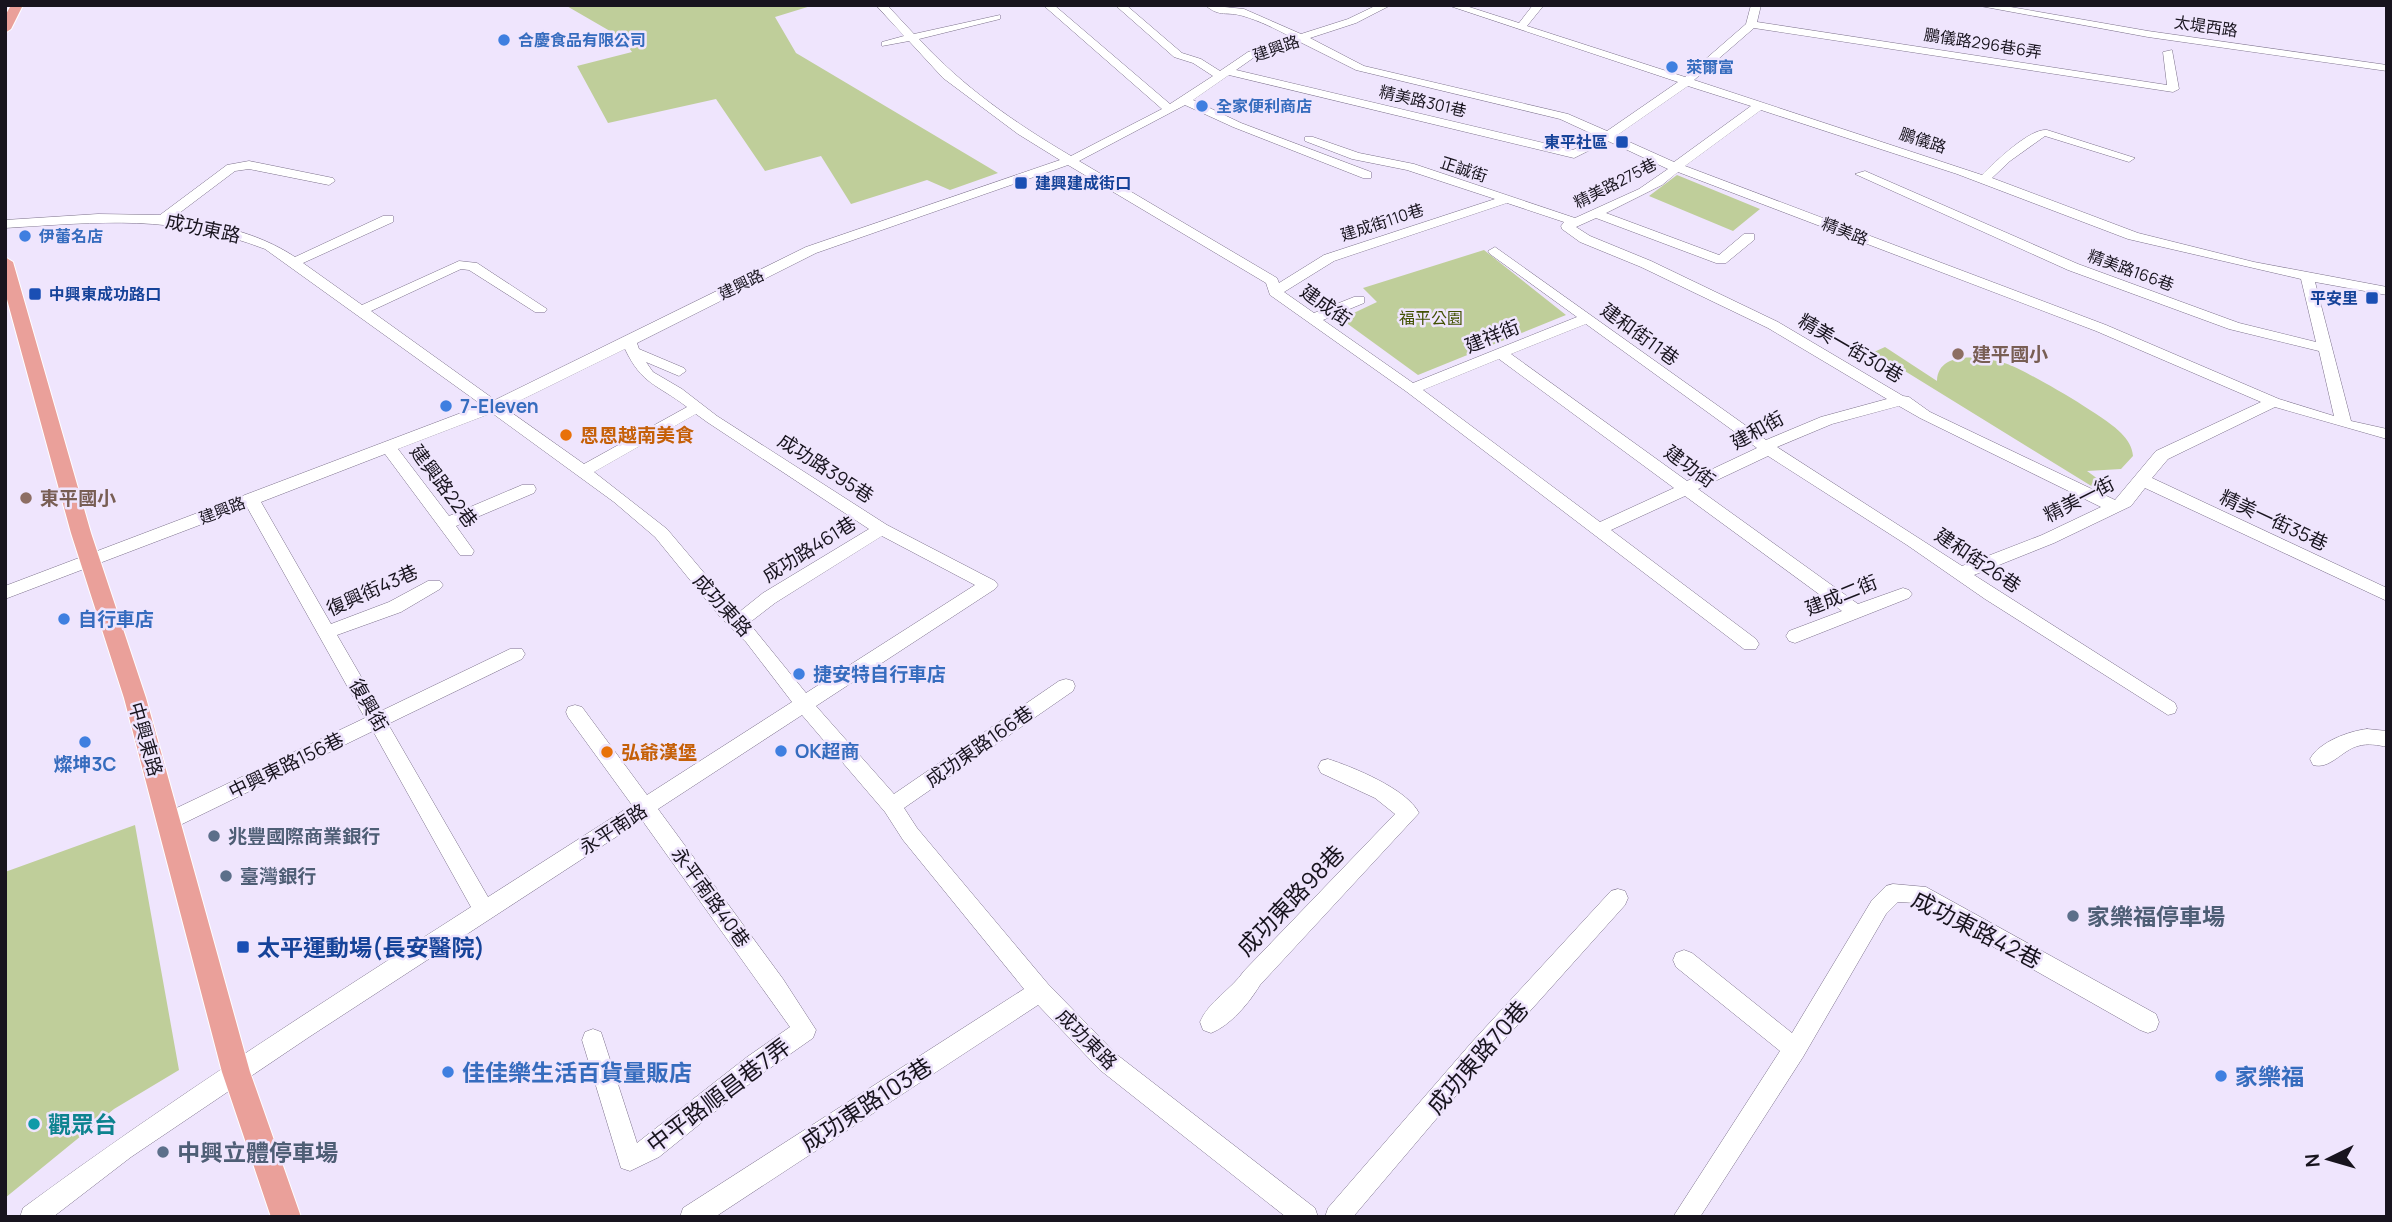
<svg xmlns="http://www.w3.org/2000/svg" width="2392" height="1222" viewBox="0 0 2392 1222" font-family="Manrope,'Noto Sans TC',sans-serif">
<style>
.green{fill:#bfce9a}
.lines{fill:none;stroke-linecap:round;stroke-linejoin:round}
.minor-casing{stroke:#7c718b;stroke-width:1}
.major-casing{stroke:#fff;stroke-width:2}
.minor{fill:#fff;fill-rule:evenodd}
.major{fill:#eaa09a;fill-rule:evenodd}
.shop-dot{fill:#3f7fe0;stroke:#efe5fd;stroke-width:2.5}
.transit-dot{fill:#1a4fb4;stroke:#efe5fd;stroke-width:2.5}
.education-dot{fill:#8d6e63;stroke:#efe5fd;stroke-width:2.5}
.food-dot{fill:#e8710a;stroke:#efe5fd;stroke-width:2.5}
.service-dot{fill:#5c6f8a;stroke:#efe5fd;stroke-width:2.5}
.culture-dot{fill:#0f9aa8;stroke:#efe5fd;stroke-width:2.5}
.labels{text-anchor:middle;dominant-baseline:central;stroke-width:5;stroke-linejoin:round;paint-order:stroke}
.far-street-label{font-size:16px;fill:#18141e;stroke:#efe5fd}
.far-shop-label{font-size:16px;font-weight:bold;fill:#366cbe;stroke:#efe5fd;text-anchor:start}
.far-transit-label{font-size:16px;font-weight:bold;fill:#164399;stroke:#efe5fd;text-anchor:end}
.far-park-label{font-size:16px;fill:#415002;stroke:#efe5fd}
.street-label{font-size:19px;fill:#18141e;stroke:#efe5fd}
.education-label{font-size:19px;font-weight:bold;fill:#785e54;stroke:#efe5fd;text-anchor:start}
.shop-label{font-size:19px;font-weight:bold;fill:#366cbe;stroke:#efe5fd;text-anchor:start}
.food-label{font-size:19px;font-weight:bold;fill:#c56008;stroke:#efe5fd;text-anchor:start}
.service-label{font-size:19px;font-weight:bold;fill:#4e5e75;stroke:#efe5fd;text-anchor:start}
.near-street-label{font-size:23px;fill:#18141e;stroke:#efe5fd}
.near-service-label{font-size:23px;font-weight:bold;fill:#4e5e75;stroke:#efe5fd;text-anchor:start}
.near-transit-label{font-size:23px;font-weight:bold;fill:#164399;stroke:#efe5fd;text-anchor:start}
.near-shop-label{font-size:23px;font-weight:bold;fill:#366cbe;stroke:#efe5fd;text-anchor:start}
.near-culture-label{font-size:23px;font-weight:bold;fill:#0d838f;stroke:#efe5fd;text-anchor:start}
</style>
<rect width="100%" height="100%" fill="#efe5fd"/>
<path class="green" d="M 565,5 L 814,5 L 775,17 L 796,53 L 998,173 L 950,190 L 927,180 L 851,204 L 821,156 L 765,171 L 716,99 L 608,123 L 577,66 L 632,52 L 622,38 Z
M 1677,175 L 1760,209 L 1733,231 L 1649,196 Z
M 1484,250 L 1566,315 L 1418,375 L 1341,319 L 1377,302 L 1363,288 Z
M 1885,347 L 1937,381 C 1938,348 1988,357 2010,365 C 2032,374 2106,417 2121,433 C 2128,440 2132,447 2133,456 L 2121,469 L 2087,471 L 2102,482 L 2093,487 L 1874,352 Z
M 135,825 L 179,1070 L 114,1109 L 5,1198 L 5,872 Z"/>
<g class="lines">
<defs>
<path id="minor" d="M 876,5 L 887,5 L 914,34 L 1000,15 L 1000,19 L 919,39 C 963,87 1015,123 1071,156 L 1162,109 L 1043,5 L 1054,5 L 1170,104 L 1213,76 L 1193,63 L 1174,57 L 1115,5 L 1126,5 L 1182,53 L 1201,59 L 1220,71 L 1248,52 L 1291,37 C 1276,29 1260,21 1243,16 C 1227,11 1220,18 1205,5 L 1244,9 L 1301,34 L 1348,19 L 1377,5 L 1391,5 L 1356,23 L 1310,38 L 1364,66 L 1568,114 L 1607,131 L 1678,82 L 1447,5 L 1463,5 L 1519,23 L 1533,5 L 1544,5 L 1527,26 L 1685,77 L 1746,24 L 1751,5 L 1761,5 L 1757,22 L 2167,85 L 2163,52 L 2172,50 L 2179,89 L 2173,92 L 1754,28 L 1694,80 L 1982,175 C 1995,162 2030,128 2047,130 L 2135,158 L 2129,162 L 2045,136 L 2010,161 L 1992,178 L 2138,233 L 2254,262 L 2387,287 L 2387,295 L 2315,282 L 2351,421 L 2387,429 L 2387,439 L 2275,407 L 2168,459 L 2152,478 L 2387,588 L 2387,601 L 2145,488 L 2131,506 L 2054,543 L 1974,575 L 2175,703 L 2177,708 L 2175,713 L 2168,715 L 1985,599 L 1907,545 L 1768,456 L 1698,489 L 1858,604 L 1903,588 L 1909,590 L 1912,594 L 1909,598 L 1795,643 L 1789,641 L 1786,636 L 1789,631 L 1842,611 L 1685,496 L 1611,530 L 1756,639 L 1759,644 L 1756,649 L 1744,649 L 1407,392 L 1270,295 L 1266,283 L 1068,165 L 816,253 L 637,343 L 639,349 L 684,368 L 686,371 L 679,376 L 646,362 L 653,372 L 682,389 L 717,416 L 887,525 L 995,581 L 998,585 L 995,589 L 816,706 L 894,794 L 1059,681 L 1066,679 L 1073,681 L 1075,686 L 1073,691 L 904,808 L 917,828 L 1048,984 L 1116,1054 L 1315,1208 L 1318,1217 L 1286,1217 L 1100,1070 L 1038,1005 L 715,1217 L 680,1217 L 683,1208 L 1024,989 L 903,840 L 885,812 L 802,715 L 658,809 L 783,979 L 816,1030 L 813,1038 L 763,1073 L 659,1157 L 630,1171 L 621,1168 L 582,1040 L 585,1032 L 593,1029 L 601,1032 L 637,1143 L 747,1057 L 790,1027 L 642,820 L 309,1037 L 131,1157 L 53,1217 L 20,1217 L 23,1208 C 168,1101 320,1004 471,907 L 373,731 L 176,827 L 169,830 L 162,827 L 159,821 L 162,815 L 365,718 L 247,507 L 5,599 L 5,586 L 482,405 L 265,249 C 174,214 101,222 5,228 L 5,220 L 98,214 L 160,215 L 227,165 L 249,161 L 333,178 L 335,181 L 329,185 L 249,169 L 235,171 L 174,217 C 217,225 257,232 295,257 L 383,216 L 393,216 L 393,222 L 303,263 L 362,305 L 459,261 L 477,263 L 547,309 L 545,312 L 535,312 L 469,270 L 461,269 L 371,311 L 495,400 L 806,247 L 1060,160 L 1018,134 L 943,78 L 909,41 L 882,46 L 882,42 L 904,36 ZM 1300,42 L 1356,70 L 1560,119 L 1599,137 L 1573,150 L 1236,70 L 1256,56 ZM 1229,75 L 1574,158 L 1608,141 L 1668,169 L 1639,189 L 1575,218 L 1414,164 L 1359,153 L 1313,137 L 1305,137 L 1305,141 L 1352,159 L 1407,170 L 1495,199 L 1324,255 L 1279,283 L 1277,278 L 1079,161 L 1185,105 L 1233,127 L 1363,178 L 1371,178 L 1371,172 L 1241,123 L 1193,100 ZM 1688,86 L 1751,106 L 1674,162 L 1616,136 ZM 1761,110 L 1957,174 L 2128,239 L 2301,279 L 2316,342 L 2239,323 L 2078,264 L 1865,171 L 1855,174 L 2068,270 L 2229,329 L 2319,351 L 2334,416 L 2279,399 L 2106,325 L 1685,166 ZM 1678,172 L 2096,331 L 2261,402 L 2156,451 L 2115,500 L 1930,412 L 1909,397 L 1903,396 L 1778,322 L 1651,261 L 1590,236 L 1576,227 L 1596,218 L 1716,263 L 1726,263 L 1754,240 L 1754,234 L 1744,234 L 1719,255 L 1606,213 L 1662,185 ZM 1507,203 L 1564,222 L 1561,226 L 1562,229 L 1580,242 L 1641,267 L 1768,328 L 1887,399 L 1821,417 L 1766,440 L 1495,247 L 1488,251 L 1490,254 L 1577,317 L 1413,383 L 1323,320 L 1364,303 L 1364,297 L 1354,297 L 1314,313 L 1284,292 L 1334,261 ZM 1586,324 L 1757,448 L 1687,481 L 1511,354 ZM 625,349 C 642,385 657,384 687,407 L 584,464 L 505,408 ZM 1499,359 L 1674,488 L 1600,522 L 1423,390 ZM 1899,406 L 1920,418 L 2101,507 L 2042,535 L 1962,566 L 1777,447 L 1832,424 ZM 492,413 L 614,502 L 655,537 L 721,618 L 746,642 L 792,702 L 647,795 L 582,707 L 575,705 L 568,707 L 566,712 L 568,717 L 632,805 L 488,897 L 388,724 L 522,659 L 525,654 L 522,649 L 510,649 L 381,711 L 337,635 L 401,612 L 440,589 L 443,585 L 440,581 L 428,581 L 389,602 L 331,624 L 261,502 L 385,454 L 460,555 L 472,555 L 474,551 L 456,526 L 534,493 L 536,489 L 534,485 L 522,485 L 449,516 L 398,449 ZM 696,414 L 707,422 L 869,529 L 763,593 L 738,613 L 667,529 L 594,472 ZM 882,536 L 975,585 L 806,693 L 749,623 L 775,603 Z
M 1975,5 L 1999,5 L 2148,31 L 2387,65 L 2387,71 L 2148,37 Z
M 2367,729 L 2387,731 L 2387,747 C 2378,745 2368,743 2358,746 C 2342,750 2330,770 2313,765 L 2310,759 C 2319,742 2349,731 2367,729 Z
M 1328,759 C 1353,767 1407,789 1419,813 L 1260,985 C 1249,1003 1231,1025 1211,1033 L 1203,1030 L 1200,1022 C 1208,1002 1232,989 1244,971 L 1395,814 L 1375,798 L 1321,773 L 1318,767 L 1321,761 Z
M 1893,884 L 1926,887 L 2156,1014 L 2159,1022 L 2156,1030 L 2148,1033 L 2140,1030 L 1916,903 L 1898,902 L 1886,914 L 1803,1057 L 1700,1217 L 1673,1217 L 1780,1051 L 1676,967 L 1673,960 L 1676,953 L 1684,950 L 1692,953 L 1792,1033 L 1872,900 L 1886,886 Z
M 1618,889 L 1625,891 L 1628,898 L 1625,905 L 1488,1058 L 1353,1217 L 1325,1217 L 1328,1208 L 1472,1042 L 1611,891 Z"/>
<path id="major" d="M 11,5 L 23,5 L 11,29 L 5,33 L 5,16 Z
M 5,257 L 13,262 L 91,533 L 146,698 L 250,1072 L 301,1217 L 271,1217 L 222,1072 L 124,698 L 71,533 L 5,292 Z"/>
</defs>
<use href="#minor" class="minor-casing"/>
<use href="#major" class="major-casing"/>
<use href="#minor" class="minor"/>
<use href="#major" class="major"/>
</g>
<g class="shop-dot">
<circle cx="504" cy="40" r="7"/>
<circle cx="1672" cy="67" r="7"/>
<circle cx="1202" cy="106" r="7"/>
<circle cx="25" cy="236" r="7"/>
<circle cx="446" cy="406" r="7"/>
<circle cx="64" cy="619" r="7"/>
<circle cx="799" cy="674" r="7"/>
<circle cx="85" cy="742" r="7"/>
<circle cx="781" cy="751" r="7"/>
<circle cx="448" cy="1072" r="7"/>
<circle cx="2221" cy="1076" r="7"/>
</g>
<g class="transit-dot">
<rect x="1615" y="135" width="14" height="14" rx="3.5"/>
<rect x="1014" y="176" width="14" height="14" rx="3.5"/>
<rect x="28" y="287" width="14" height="14" rx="3.5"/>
<rect x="2365" y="291" width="14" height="14" rx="3.5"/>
<rect x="236" y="940" width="14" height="14" rx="3.5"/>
</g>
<g class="education-dot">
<circle cx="1958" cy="354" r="7"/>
<circle cx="26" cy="498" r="7"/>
</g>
<g class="food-dot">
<circle cx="566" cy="435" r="7"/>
<circle cx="607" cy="752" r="7"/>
</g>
<g class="service-dot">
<circle cx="214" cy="836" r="7"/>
<circle cx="226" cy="876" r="7"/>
<circle cx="2073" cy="916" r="7"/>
<circle cx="163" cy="1152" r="7"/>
</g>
<circle class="culture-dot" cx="34" cy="1124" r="7"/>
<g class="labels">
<g class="far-street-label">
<text transform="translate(2206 26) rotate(8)">太堤西路</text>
<text transform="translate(1983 43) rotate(9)">鵬儀路296巷6弄</text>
<text transform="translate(1276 48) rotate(-19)">建興路</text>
<text transform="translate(1423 101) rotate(13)">精美路301巷</text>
<text transform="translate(1923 140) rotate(18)">鵬儀路</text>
<text transform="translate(1464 169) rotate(18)">正誠街</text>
<text transform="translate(1615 183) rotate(-27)">精美路275巷</text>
<text transform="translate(1382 222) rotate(-18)">建成街110巷</text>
<text transform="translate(1845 231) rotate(21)">精美路</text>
<text transform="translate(2131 270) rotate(20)">精美路166巷</text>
<text transform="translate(741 284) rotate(-26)">建興路</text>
<text transform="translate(222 510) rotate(-21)">建興路</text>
</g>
<g class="far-shop-label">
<text x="518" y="40">合慶食品有限公司</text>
<text x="1686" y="67">萊爾富</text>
<text x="1216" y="106">全家便利商店</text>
<text x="39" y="236">伊蕾名店</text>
</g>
<g class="far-transit-label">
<text x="1608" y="142">東平社區</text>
<text x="1035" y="183" text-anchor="start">建興建成街口</text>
<text x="49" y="294" text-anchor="start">中興東成功路口</text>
<text x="2358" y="298">平安里</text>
</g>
<g class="far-park-label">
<text x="1431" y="318">福平公園</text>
</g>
<g class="street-label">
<text transform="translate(203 228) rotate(12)">成功東路</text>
<text transform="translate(1326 305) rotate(35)">建成街</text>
<text transform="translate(1640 334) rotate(36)">建和街11巷</text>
<text transform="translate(1492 336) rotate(-22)">建祥街</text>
<text transform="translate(1851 348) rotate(30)">精美一街30巷</text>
<text transform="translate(1757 430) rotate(-29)">建和街</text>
<text transform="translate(1690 466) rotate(36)">建功街</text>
<text transform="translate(826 468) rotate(33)">成功路395巷</text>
<text transform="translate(444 486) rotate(53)">建興路22巷</text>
<text transform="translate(2079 499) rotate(-27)">精美一街</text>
<text transform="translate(2274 520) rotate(25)">精美一街35巷</text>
<text transform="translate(809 549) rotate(-32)">成功路461巷</text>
<text transform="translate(1978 560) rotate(34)">建和街26巷</text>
<text transform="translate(372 590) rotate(-24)">復興街43巷</text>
<text transform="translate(1841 595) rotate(-22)">建成二街</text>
<text transform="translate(723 605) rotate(48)">成功東路</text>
<text transform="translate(369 705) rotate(60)">復興街</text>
<text transform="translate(146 739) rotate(74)">中興東路</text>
<text transform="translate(979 746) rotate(-35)">成功東路166巷</text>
<text transform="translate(286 765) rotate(-26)">中興東路156巷</text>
<text transform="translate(613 829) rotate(-33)">永平南路</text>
<text transform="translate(711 897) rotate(54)">永平南路40巷</text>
<text transform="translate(1087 1039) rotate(45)">成功東路</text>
</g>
<g class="education-label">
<text x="1972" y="354">建平國小</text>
<text x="40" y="498">東平國小</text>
</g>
<g class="shop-label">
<text x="460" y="406">7-Eleven</text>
<text x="78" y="619">自行車店</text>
<text x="813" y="674">捷安特自行車店</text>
<text x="795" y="751">OK超商</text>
<text x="85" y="764" text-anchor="middle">燦坤3C</text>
</g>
<g class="food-label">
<text x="580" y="435">恩恩越南美食</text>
<text x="621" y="752">弘爺漢堡</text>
</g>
<g class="service-label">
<text x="228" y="836">兆豐國際商業銀行</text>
<text x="240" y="876">臺灣銀行</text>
</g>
<g class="near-street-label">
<text transform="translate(1290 900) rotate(-46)">成功東路98巷</text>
<text transform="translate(1977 929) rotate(27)">成功東路42巷</text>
<text transform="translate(1477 1057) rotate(-49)">成功東路70巷</text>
<text transform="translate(718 1095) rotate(-37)">中平路順昌巷7弄</text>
<text transform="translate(866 1104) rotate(-33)">成功東路103巷</text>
</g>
<g class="near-service-label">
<text x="2087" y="916">家樂福停車場</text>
<text x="177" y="1152">中興立體停車場</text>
</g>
<g class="near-transit-label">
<text x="257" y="947">太平運動場(長安醫院)</text>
</g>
<g class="near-shop-label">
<text x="462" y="1072">佳佳樂生活百貨量販店</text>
<text x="2235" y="1076">家樂福</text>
</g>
<g class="near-culture-label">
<text x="48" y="1124">觀眾台</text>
</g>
</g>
<rect width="2392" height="1222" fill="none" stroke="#18141e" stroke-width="14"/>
<g transform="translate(2329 1159) rotate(265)" stroke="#efe5fd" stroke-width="5" paint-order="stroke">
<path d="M0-5L12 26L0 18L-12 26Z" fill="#18141e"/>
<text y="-10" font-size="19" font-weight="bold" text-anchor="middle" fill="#18141e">N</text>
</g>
</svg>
